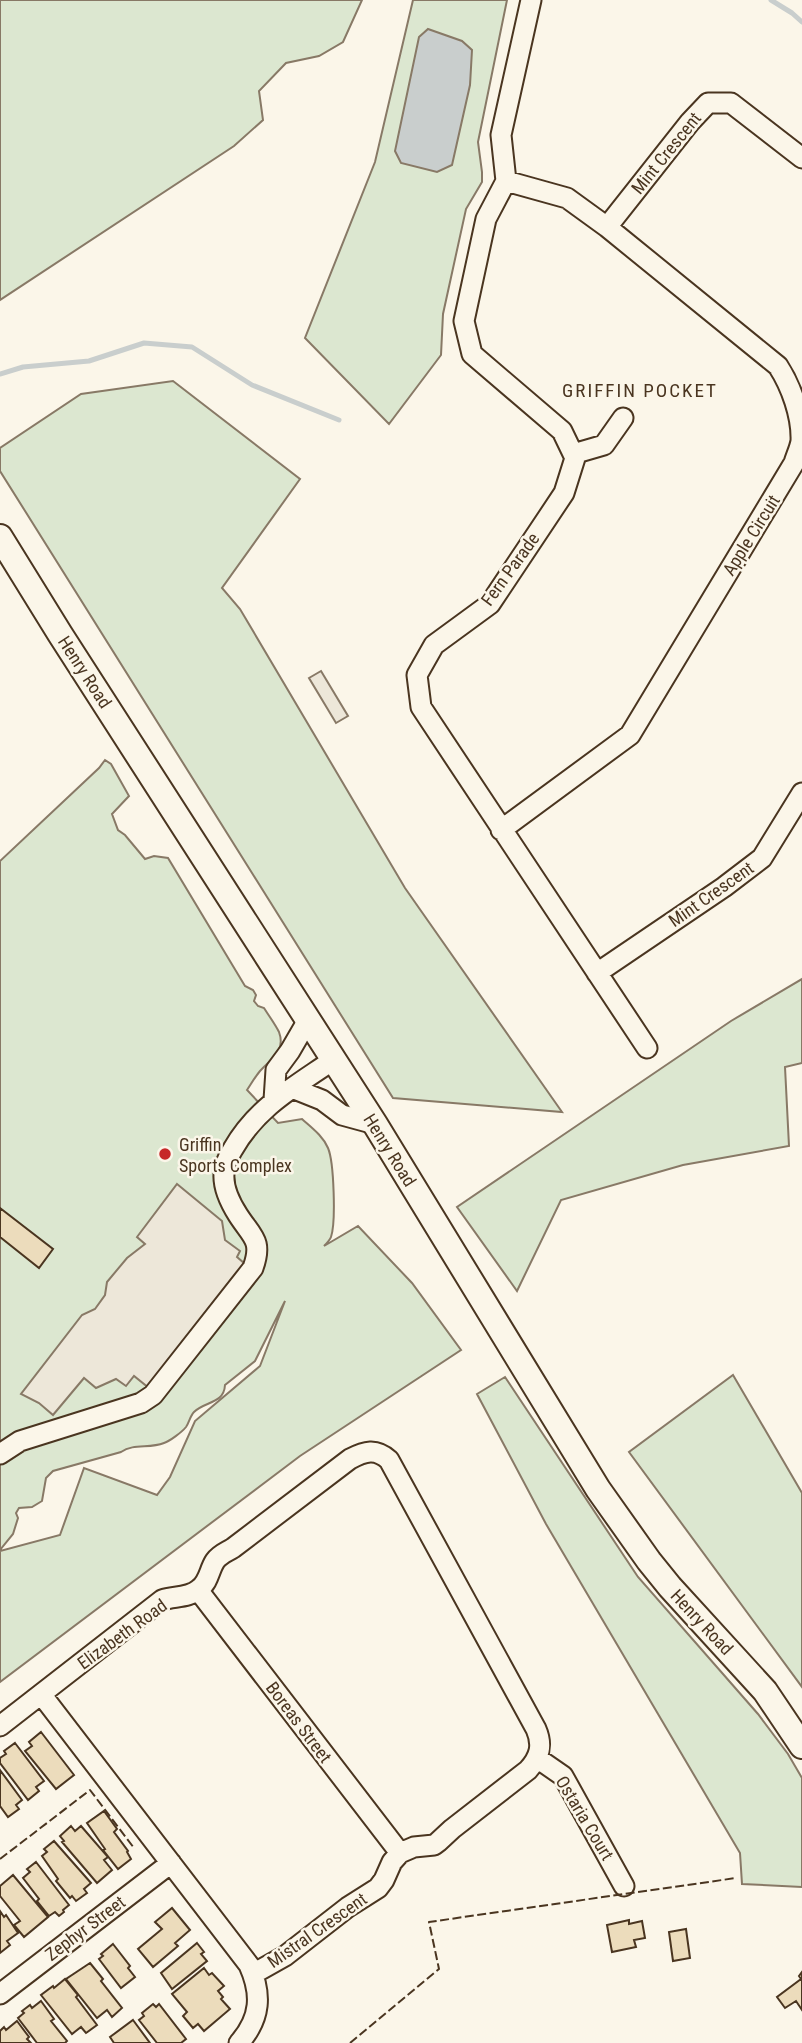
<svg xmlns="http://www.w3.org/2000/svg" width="802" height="2043" viewBox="0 0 802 2043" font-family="'Roboto Condensed',sans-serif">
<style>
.green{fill:#dce7d0;stroke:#887966;stroke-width:2}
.parking{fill:#ede7d9;stroke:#887966;stroke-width:2}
.water{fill:#c9cecd;stroke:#887966;stroke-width:2}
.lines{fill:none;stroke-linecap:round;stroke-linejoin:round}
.stream{stroke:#c9cecd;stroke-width:5}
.building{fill:#ecdcbc;stroke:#4a3520;stroke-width:2}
.minor-casing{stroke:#4a3520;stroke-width:23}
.major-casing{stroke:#4a3520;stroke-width:28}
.minor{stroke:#fbf6e9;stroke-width:19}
.major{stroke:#fbf6e9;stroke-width:24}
.fence{stroke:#4a3520;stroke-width:2;stroke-dasharray:9 3.5;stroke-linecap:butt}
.poi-dot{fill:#c62828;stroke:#fbf6e9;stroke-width:2.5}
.labels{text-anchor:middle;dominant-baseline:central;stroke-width:5;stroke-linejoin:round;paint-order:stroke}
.street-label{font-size:18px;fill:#4a3520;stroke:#fbf6e9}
.poi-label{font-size:18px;fill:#4a3520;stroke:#fbf6e9;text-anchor:start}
.neighbourhood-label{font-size:19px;letter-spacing:2px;fill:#4a3520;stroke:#fbf6e9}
</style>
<rect width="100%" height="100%" fill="#fbf6e9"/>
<path class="green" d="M 0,0 L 362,0 L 343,42 L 319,56 L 286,63 L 259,91 L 263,120 L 234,146 L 0,300 Z
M 413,0 L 507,0 L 478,142 L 482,172 L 482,182 L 466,209 L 443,314 L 441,355 L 389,424 L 305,338 L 375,162 Z
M 173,381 L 300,479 L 222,588 L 240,609 L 405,888 L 562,1112 L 393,1098 L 0,471 L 0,448 L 81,394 Z
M 105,760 L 111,764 L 129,796 L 112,814 L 118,830 L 125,835 L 145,859 L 154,856 L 168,858 L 245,986 L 253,990 L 256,995 L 254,1001 L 258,1006 L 264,1008 C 269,1016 275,1024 279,1032 C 286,1051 271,1059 260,1071 C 255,1077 251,1084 247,1090 L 278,1123 L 302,1119 C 312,1128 323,1136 328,1148 C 334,1162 336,1222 331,1237 C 330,1240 327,1243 324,1246 L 358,1226 L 412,1283 L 461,1350 L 300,1456 L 0,1682 L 0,1551 L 60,1535 L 84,1468 L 157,1495 L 170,1477 L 195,1421 L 260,1366 L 285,1301 L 255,1361 L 225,1385 C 224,1404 205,1401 194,1412 C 190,1416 189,1423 186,1427 C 182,1432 170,1441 164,1443 C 149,1449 134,1443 121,1452 L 53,1471 L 46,1478 L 42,1501 L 32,1507 L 19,1508 L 16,1513 L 18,1518 L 13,1534 L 0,1550 L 0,861 L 99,768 Z
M 802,979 L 802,1063 L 785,1067 L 789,1146 L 683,1165 L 561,1200 L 517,1291 L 457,1207 L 731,1021 Z
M 733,1375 L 802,1493 L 802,1687 L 629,1452 Z
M 505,1377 L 638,1577 L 758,1714 L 788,1754 L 802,1778 L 802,1887 L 742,1884 L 740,1853 L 546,1524 L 477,1394 Z"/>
<path class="parking" d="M 321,671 L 348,716 L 336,723 L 309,678 Z
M 177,1184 L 222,1221 L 225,1240 L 240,1251 L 237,1257 L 245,1264 L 149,1388 L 134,1376 L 126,1386 L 116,1379 L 96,1388 L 84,1378 L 53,1415 L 39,1403 L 21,1394 L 82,1315 L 95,1309 L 105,1295 L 107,1282 L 127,1258 L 145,1244 L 137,1237 Z"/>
<path class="water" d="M 428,29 L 462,41 L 472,50 L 470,85 L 452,165 L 437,172 L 401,163 L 395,151 L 419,37 Z"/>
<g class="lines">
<path class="stream" d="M 771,0 L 792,13 L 802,22
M 0,374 L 23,367 L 89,361 L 144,343 L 192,347 L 252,385 L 339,420"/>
</g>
<path class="building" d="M 0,1208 L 53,1249 L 39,1268 L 0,1237 Z
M 41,1732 L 74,1775 L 56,1789 L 25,1751 L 32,1746 L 29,1742 Z
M 15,1743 L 44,1781 L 36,1787 L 39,1791 L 28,1800 L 0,1763 L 0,1758 L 6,1754 L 4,1751 Z
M 0,1770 L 22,1800 L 16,1805 L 19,1809 L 8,1817 L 0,1806 Z
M 104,1811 L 117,1829 L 114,1832 L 128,1851 L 127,1852 L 131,1859 L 118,1869 L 103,1850 L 105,1849 L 87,1823 Z
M 71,1826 L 75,1831 L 81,1826 L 108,1857 L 104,1860 L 112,1870 L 97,1883 L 62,1842 L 64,1841 L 60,1836 Z
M 54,1841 L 91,1883 L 84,1889 L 87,1893 L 76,1901 L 72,1896 L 70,1898 L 56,1881 L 58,1879 L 42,1856 L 47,1852 L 44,1849 Z
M 36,1862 L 69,1905 L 63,1910 L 64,1912 L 59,1916 L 55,1912 L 49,1916 L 37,1901 L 39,1899 L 23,1878 L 30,1872 L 27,1869 Z
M 13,1875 L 48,1917 L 24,1937 L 14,1925 L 20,1921 L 0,1896 L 0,1886 Z
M 172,1908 L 190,1930 L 175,1943 L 178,1946 L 153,1967 L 138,1949 L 162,1929 L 155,1922 Z
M 0,1911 L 4,1917 L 6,1915 L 18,1933 L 7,1941 L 10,1945 L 0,1953 Z
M 629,1920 L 629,1924 L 642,1921 L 645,1938 L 634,1940 L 636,1947 L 612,1952 L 607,1925 Z
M 686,1929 L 690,1958 L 673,1961 L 669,1932 Z
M 197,1943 L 204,1952 L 201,1954 L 207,1961 L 172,1989 L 161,1973 Z
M 113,1944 L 130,1966 L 128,1968 L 135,1977 L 121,1988 L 99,1959 L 103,1956 L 101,1954 Z
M 90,1963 L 103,1979 L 101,1981 L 122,2008 L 112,2017 L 107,2010 L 97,2018 L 66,1979 Z
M 204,1968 L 209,1975 L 212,1973 L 224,1986 L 218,1991 L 223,1997 L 221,1999 L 230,2009 L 204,2031 L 198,2024 L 193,2028 L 183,2016 L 187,2012 L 172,1994 Z
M 802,1972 L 802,2010 L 796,2001 L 785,2008 L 777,1997 L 801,1979 L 799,1976 Z
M 65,1979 L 78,1995 L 76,1997 L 97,2025 L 86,2033 L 81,2027 L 72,2034 L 41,1995 L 53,1986 L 54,1988 Z
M 41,2001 L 54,2019 L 51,2021 L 67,2041 L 65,2043 L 37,2043 L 18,2018 L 24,2013 L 22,2011 L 30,2005 L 32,2008 Z
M 153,2004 L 156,2007 L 159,2004 L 186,2039 L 181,2043 L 157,2043 L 139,2020 L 144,2016 L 142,2013 Z
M 133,2020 L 150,2043 L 114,2043 L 110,2037 Z
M 17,2021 L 29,2037 L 27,2039 L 31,2043 L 0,2043 L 0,2031 L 4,2027 L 6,2030 Z"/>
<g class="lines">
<defs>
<path id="minor" d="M 506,181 L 486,219 L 464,321 L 472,354 L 562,431 L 575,458 L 564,493 L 490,604 L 434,645 L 417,675 L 421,707 L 647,1048
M 506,181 L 501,135 L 531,0
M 607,227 L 690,122 L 708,103 L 731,103 L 802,158
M 573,454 L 604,445 L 623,418
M 501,830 L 630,735 L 794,463 C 796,456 800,448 801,441 C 802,416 791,386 778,366 L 607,227 L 567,198 L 506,181
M 597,973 L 724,887 L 762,858 L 802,793
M 292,1088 L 322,1100 L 342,1115 L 375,1124
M 274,1100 L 276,1070 L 290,1051 L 308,1020
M 0,1454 L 20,1441 L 141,1403 L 153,1395 L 253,1268 C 263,1240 252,1237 238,1215 C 231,1204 223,1188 224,1174 C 224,1165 228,1157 233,1149 C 257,1107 294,1087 333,1060
M 198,1590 L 400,1853
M 41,1694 L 249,1965 C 262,1994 261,2018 239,2043
M 0,1726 L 162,1600 C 174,1596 189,1598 199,1589 C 209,1582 209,1570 215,1561 C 220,1554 227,1552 233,1548 L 350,1459 C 365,1451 376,1448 389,1460 L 536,1729 C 543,1745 540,1757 528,1770 L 452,1829 L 438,1842 L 434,1845 L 414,1847 L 400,1853 L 392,1862 L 384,1880 L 378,1888 L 348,1907 L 285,1956 L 253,1974
M 537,1758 L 563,1776 L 624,1886
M 0,1994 L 171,1863"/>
<path id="major" d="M 0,537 L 60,634 L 375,1124 L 598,1489 L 649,1561 L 670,1587 L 765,1691 L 802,1746"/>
</defs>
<use href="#minor" class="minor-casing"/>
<use href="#major" class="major-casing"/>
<use href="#minor" class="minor"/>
<use href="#major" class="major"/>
<path class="fence" d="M 0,1859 L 90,1790 L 134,1848
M 350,2043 L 439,1969 L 429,1922 L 736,1878"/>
</g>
<circle class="poi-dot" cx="165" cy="1154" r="7"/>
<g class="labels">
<g class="street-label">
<text transform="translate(666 153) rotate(-51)">Mint Crescent</text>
<text transform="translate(751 535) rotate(-58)">Apple Circuit</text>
<text transform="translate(510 569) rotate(-54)">Fern Parade</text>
<text transform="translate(85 672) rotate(57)">Henry Road</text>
<text transform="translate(711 894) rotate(-35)">Mint Crescent</text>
<text transform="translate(390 1150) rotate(58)">Henry Road</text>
<text transform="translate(702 1622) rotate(47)">Henry Road</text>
<text transform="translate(122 1634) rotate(-36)">Elizabeth Road</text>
<text transform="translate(299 1722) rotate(53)">Boreas Street</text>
<text transform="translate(585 1818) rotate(59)">Ostaria Court</text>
<text transform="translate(85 1928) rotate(-37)">Zephyr Street</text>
<text transform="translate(317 1930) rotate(-35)">Mistral Crescent</text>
</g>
<g class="poi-label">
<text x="179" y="1144">Griffin<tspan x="179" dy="21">Sports Complex</tspan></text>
</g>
<g class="neighbourhood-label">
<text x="640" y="390">GRIFFIN POCKET</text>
</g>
</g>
</svg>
